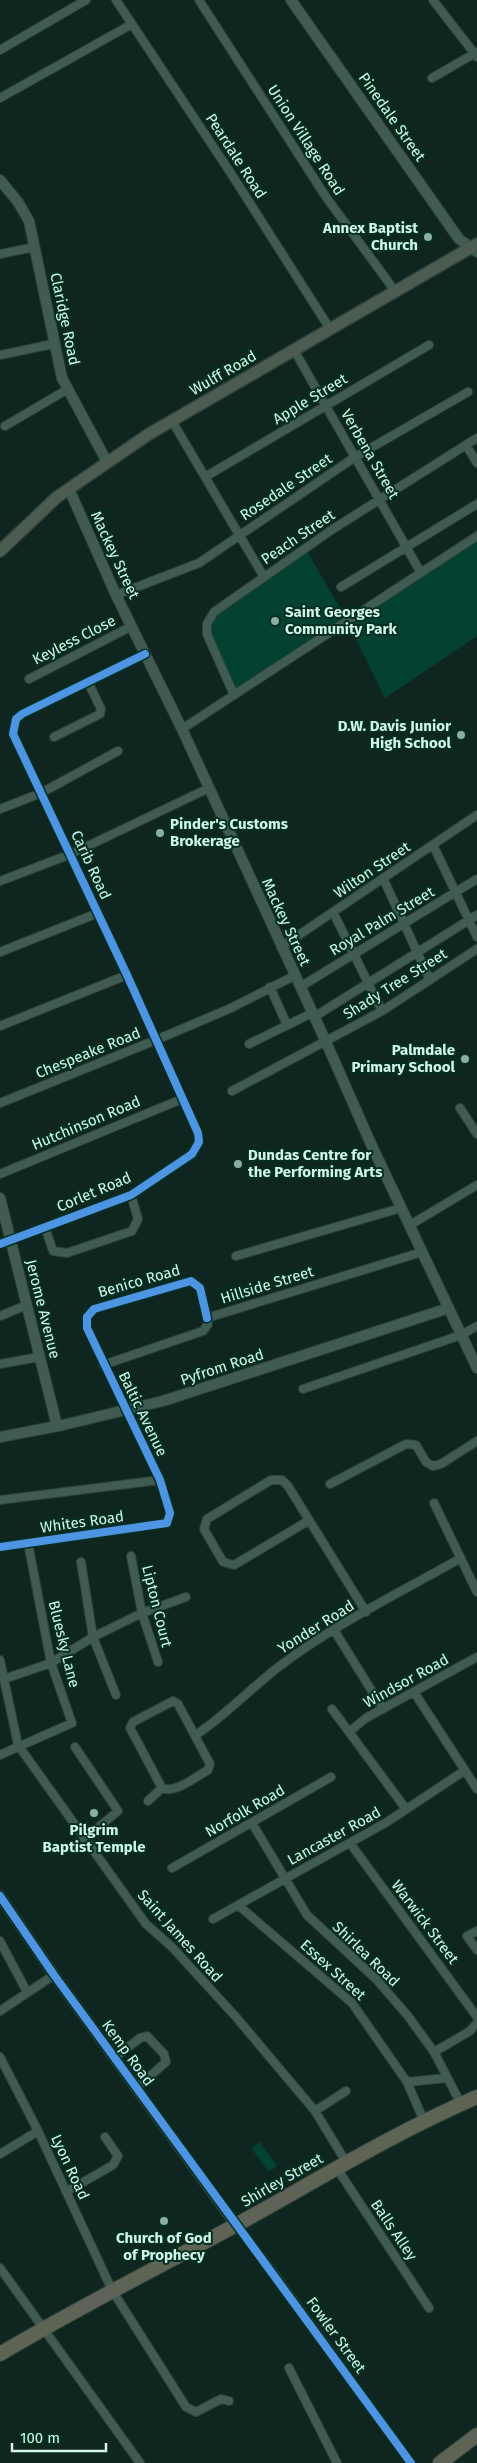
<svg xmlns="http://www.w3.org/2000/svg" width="477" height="2463" viewBox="0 0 477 2463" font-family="'Fira Sans',sans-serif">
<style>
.green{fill:#034231}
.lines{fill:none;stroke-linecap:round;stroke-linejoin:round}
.street-casing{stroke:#2e413b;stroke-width:10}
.secondary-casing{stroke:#2e413b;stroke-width:12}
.primary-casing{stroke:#2e413b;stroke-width:14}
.highway-casing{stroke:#2e413b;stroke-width:16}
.street{stroke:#3f5b52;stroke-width:8}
.secondary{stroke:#3f5b52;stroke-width:10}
.primary{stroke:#4d5c51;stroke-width:11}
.highway{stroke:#5f6356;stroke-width:14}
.cycleway-casing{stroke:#043023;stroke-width:11}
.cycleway{stroke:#4d94e3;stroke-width:8}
.poi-dot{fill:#8dada1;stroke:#043023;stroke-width:2}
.labels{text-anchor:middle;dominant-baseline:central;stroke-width:4;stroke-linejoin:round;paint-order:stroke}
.street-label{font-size:15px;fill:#d1f6e7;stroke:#043023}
.poi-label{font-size:15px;font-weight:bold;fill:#d1f6e7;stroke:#043023;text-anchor:end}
</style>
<rect width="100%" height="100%" fill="#0e261f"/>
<path class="green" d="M 477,534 L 477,636 L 385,698 L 345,617 L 236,689 L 211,632 L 214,617 L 307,551 L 345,617 Z
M 260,2142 L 277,2166 L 269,2172 L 251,2148 Z"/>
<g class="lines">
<defs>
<path id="street" d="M 116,0 L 232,175 L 330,329
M 199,0 L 326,197 L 395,291
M 433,0 L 477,57
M 0,50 L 86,0
M 432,78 L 477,52
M 0,98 L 132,24
M 0,254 L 35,247
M 294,350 L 421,573
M 0,355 L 53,344
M 172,421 L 264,577
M 5,426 L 68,389
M 466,445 L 477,463
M 205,477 L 429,345
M 341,587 L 477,504
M 116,595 L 199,563 L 355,457 L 468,392
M 29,679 L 132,626
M 234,695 L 207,634 L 207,624 L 214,612 L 333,529 L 477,438
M 182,729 L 477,536
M 54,737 L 100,714 L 101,709 L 88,682
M 0,809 L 41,793 L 118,751
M 433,845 L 477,937
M 383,878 L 430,980
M 0,881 L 71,854 L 209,788
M 333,912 L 382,1011
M 281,947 L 477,815
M 0,952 L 98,913
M 270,987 L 287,1025
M 300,987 L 477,879
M 314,1017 L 477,915
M 0,1026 L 127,975
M 249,1044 L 312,1013
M 232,1091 L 382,1011 L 477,949
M 0,1103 L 156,1040 L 231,1008 L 294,976
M 460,1108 L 477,1134
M 0,1174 L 182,1099
M 410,1225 L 477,1185
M 45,1227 L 53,1251 L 67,1253 L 132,1231 L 138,1219 L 131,1195
M 0,1244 L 131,1195 L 192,1154 L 199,1142 L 198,1133 L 127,975 L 13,734 L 16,719 L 22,714 L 145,654
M 236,1256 L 401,1208
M 0,1316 L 27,1305
M 0,1364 L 39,1357
M 103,1365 L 203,1331 L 208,1324 L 207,1318 L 422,1252
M 303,1389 L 461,1335 L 477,1326
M 330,1484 L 406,1444 L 416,1445 L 426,1462 L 433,1466 L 441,1464 L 477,1441
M 0,1500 L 160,1480
M 434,1503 L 477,1592
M 308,1521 L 234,1565 L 223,1562 L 204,1529 L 207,1519 L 271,1480 L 282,1480 L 288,1486 L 366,1612
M 0,1547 L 167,1523 L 170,1513 L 160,1480 L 87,1328 L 87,1317 L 94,1309 L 191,1281 L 200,1288 L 207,1318
M 131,1556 L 142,1613 L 158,1662
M 81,1562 L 93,1637 L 116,1695
M 334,1630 L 383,1709
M 0,1660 L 18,1745 L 146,1924 L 172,1947 L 236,2017 L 315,2111 L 346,2162
M 4,1679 L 51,1663 L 93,1637 L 142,1613 L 186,1597
M 414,1692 L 477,1789
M 173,1701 L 178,1704 L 210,1764 L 208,1770 C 197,1776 175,1794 162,1788 L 130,1728 L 133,1722 Z
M 332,1709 L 406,1809
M 349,1732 L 366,1718 L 477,1657
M 196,1735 C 227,1714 252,1687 281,1665 C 337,1623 401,1592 461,1558
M 75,1747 L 118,1811 L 84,1839
M 0,1755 L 72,1723 L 51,1663 L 28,1543
M 148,1801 L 162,1788
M 252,1823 L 307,1915 L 376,1979 L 408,2016 L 434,2052 L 461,2104
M 350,1843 L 477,2017
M 172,1868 L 331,1777
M 238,1905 L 352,2003 L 407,2082 L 424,2121
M 213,1919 L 387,1822 L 464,1771
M 477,1931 L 467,1936 L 477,1950
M 0,1941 L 27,1992
M 0,2011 L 54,1975
M 434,2052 L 470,2031 L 477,2023
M 0,2057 L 38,2131 L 112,2290 L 186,2407 L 196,2412 L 221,2399 L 229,2401
M 114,2058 L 140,2038 L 147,2036 L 164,2054 L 166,2062 L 136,2088
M 407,2082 L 447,2078
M 315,2111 L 346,2091
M 0,2154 L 38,2131
M 336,2167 L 429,2308
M 66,2192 L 113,2165 L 118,2156 L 105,2137
M 236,2225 L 270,2268 L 411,2463
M 0,2268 L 140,2463
M 289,2368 L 337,2463"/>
<path id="secondary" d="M 291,0 L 459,239 L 477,252
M 0,180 L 18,202 L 29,221 L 62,378 L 107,462
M 69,489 L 116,595 L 182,729 L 326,1042 L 371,1144 L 477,1368
M 0,1198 L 57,1426
M 0,1437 L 63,1425 L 163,1401 L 449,1308
M 0,1896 L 54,1975 L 236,2225"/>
<path id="primary" d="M 0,551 L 57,497 L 149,434 L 477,244"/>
<path id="highway" d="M 0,2354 C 77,2308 157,2268 236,2225 C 316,2181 393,2133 477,2097
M 440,2463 L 477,2435"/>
</defs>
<use href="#street" class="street-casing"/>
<use href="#secondary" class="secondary-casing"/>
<use href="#primary" class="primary-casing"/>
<use href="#highway" class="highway-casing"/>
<use href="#street" class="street"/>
<use href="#secondary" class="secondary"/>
<use href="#primary" class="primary"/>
<use href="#highway" class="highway"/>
<defs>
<path id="cycleway" d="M 0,1244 L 131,1195 L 192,1154 L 199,1142 L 198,1133 L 127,975 L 13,734 L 16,719 L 22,714 L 145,654
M 0,1547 L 167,1523 L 170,1513 L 160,1480 L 87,1328 L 87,1317 L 94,1309 L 191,1281 L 200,1288 L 207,1318
M 0,1896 L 54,1975 L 411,2463"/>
</defs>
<use href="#cycleway" class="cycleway-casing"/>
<use href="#cycleway" class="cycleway"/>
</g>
<g class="poi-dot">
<circle cx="428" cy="237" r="5"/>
<circle cx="275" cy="621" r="5"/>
<circle cx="461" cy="735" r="5"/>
<circle cx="160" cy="833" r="5"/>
<circle cx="465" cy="1059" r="5"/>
<circle cx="238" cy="1164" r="5"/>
<circle cx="94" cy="1813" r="5"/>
<circle cx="164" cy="2221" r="5"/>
</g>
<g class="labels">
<g class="street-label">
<text transform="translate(392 117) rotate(55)">Pinedale Street</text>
<text transform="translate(306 140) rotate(57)">Union Village Road</text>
<text transform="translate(236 156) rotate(57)">Peardale Road</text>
<text transform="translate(65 319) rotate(78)">Claridge Road</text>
<text transform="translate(223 373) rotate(-30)">Wulff Road</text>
<text transform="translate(310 399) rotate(-31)">Apple Street</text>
<text transform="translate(370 454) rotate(60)">Verbena Street</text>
<text transform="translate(286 487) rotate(-34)">Rosedale Street</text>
<text transform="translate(298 537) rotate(-34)">Peach Street</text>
<text transform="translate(115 555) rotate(65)">Mackey Street</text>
<text transform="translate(74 640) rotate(-27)">Keyless Close</text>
<text transform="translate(91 865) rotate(65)">Carib Road</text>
<text transform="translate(372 870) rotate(-34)">Wilton Street</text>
<text transform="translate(382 921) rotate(-31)">Royal Palm Street</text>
<text transform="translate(286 922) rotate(65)">Mackey Street</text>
<text transform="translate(395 984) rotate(-32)">Shady Tree Street</text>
<text transform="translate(88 1053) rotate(-22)">Chespeake Road</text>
<text transform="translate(86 1123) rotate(-23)">Hutchinson Road</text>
<text transform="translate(94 1192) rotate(-23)">Corlet Road</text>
<text transform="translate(139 1281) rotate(-16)">Benico Road</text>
<text transform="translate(267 1285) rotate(-17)">Hillside Street</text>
<text transform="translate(43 1309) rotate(76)">Jerome Avenue</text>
<text transform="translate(222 1367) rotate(-18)">Pyfrom Road</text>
<text transform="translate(143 1414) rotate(64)">Baltic Avenue</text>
<text transform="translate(82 1522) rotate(-8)">Whites Road</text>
<text transform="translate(157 1606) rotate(76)">Lipton Court</text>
<text transform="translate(316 1627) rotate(-32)">Yonder Road</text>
<text transform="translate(64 1644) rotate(76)">Bluesky Lane</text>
<text transform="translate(406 1681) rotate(-29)">Windsor Road</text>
<text transform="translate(245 1811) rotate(-30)">Norfolk Road</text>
<text transform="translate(334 1836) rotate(-29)">Lancaster Road</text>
<text transform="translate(425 1922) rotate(53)">Warwick Street</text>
<text transform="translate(180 1936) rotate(48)">Saint James Road</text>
<text transform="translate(366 1954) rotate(44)">Shirlea Road</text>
<text transform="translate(333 1970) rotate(42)">Essex Street</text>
<text transform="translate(128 2053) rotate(54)">Kemp Road</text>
<text transform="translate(70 2167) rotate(65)">Lyon Road</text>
<text transform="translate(282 2180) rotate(-30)">Shirley Street</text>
<text transform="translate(394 2230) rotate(56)">Balls Alley</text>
<text transform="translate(336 2335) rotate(54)">Fowler Street</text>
</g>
<g class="poi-label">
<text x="418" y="228">Annex Baptist<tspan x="418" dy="17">Church</tspan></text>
<text x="285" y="612" text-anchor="start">Saint Georges<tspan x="285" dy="17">Community Park</tspan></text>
<text x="451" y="726">D.W. Davis Junior<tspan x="451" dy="17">High School</tspan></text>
<text x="170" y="824" text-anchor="start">Pinder's Customs<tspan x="170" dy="17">Brokerage</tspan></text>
<text x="455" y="1050">Palmdale<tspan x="455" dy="17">Primary School</tspan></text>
<text x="248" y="1155" text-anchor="start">Dundas Centre for<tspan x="248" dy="17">the Performing Arts</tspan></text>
<text x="94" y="1830" text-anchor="middle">Pilgrim<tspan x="94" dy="17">Baptist Temple</tspan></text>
<text x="164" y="2238" text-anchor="middle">Church of God<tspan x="164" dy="17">of Prophecy</tspan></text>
</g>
</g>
<path d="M12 2443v8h94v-8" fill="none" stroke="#d1f6e7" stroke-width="2.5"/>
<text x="20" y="2443" font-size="15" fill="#d1f6e7" stroke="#043023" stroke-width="4" paint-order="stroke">100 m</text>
</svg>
